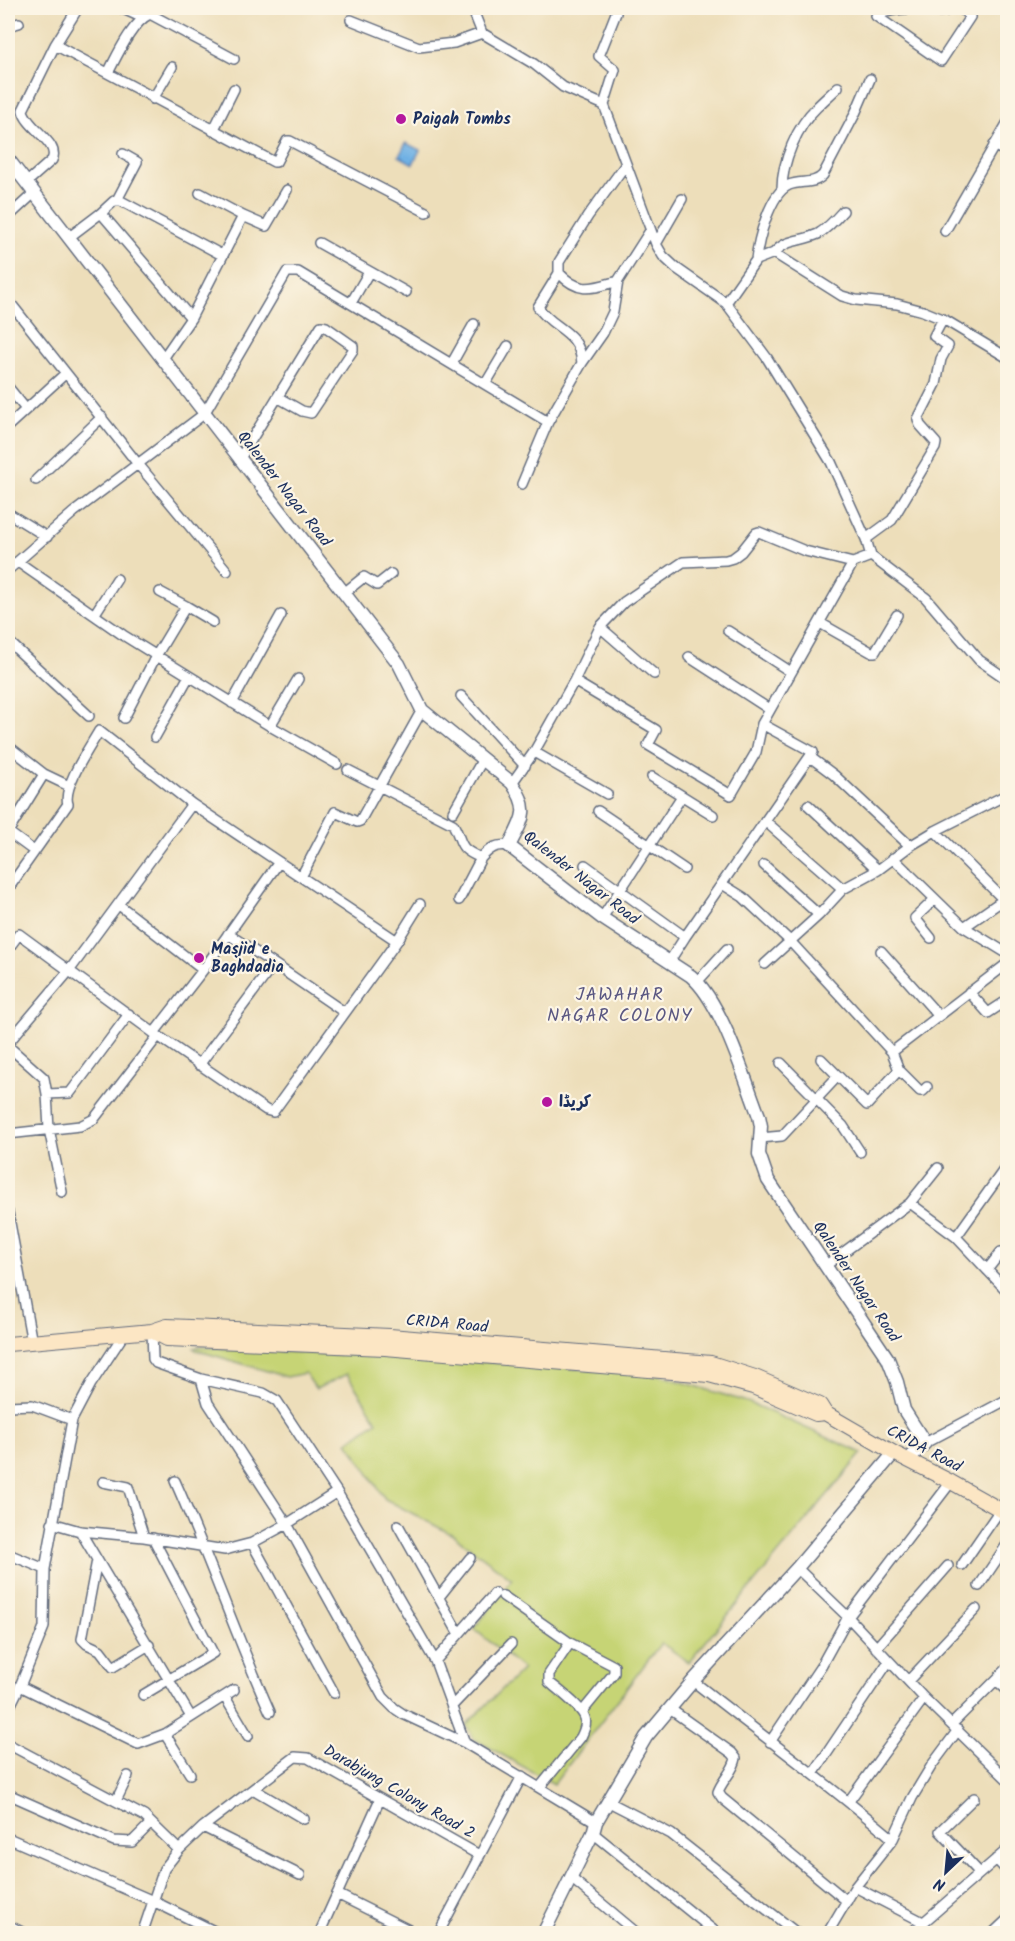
<svg xmlns="http://www.w3.org/2000/svg" width="1015" height="1941" viewBox="0 0 1015 1941" font-family="Kalam,'Playpen Sans Arabic',sans-serif">
<style>
.green{fill:#c6d475;stroke:#70826a;stroke-width:1.5}
.water{fill:#70b1e4;stroke:#4670a1;stroke-width:1.5}
.lines{fill:none;stroke-linecap:round;stroke-linejoin:round}
.minor-casing{stroke:#646c7e;stroke-width:12}
.tertiary-casing{stroke:#646c7e;stroke-width:15}
.secondary-casing{stroke:#646c7e;stroke-width:16}
.minor{stroke:#fff;stroke-width:9}
.tertiary{stroke:#fff;stroke-width:12}
.secondary{stroke:#fce6c4;stroke-width:14}
.poi-dot{fill:#b5179e;stroke:#fcf5e5;stroke-width:2}
.labels{text-anchor:middle;dominant-baseline:central;stroke-width:4.5;stroke-linejoin:round;paint-order:stroke}
.poi-label{font-size:16px;font-weight:bold;fill:#1b2f5e;stroke:#fcf5e5;text-anchor:start}
.street-label{font-size:16px;fill:#1b2f5e;stroke:#fcf5e5}
.neighbourhood-label{font-size:18px;letter-spacing:1.5px;fill:#5a5782;stroke:#fcf5e5}
</style>
<rect width="100%" height="100%" fill="#fcf5e5"/>
<filter id="ink" filterUnits="userSpaceOnUse"><feTurbulence type="fractalNoise" baseFrequency=".0167" numOctaves="2"/><feDisplacementMap in="SourceGraphic" scale="12" xChannelSelector="R" yChannelSelector="G"/><feConvolveMatrix kernelMatrix="1 2 1 2 8 2 1 2 1" color-interpolation-filters="sRGB"/></filter>
<filter id="wash" filterUnits="userSpaceOnUse"><feTurbulence type="fractalNoise" baseFrequency=".008" numOctaves="4" result="noise"/><feDisplacementMap in="SourceGraphic" scale="24" xChannelSelector="R" yChannelSelector="G"/><feGaussianBlur stdDeviation="1.35" result="paint"/><feColorMatrix in="noise" values="0 0 0 0 0 0 0 0 0 0 0 0 0 0 0 0 0 1.4 0 .05"/><feComposite in="paint" operator="in"/></filter>
<g filter="url(#wash)">
<rect width="100%" height="100%" fill="#eddeba"/>
<path class="green" d="M 197,1347 L 485,1362 L 660,1375 L 750,1403 L 862,1453 L 689,1662 L 661,1643 L 554,1784 L 474,1739 L 466,1725 L 523,1669 L 474,1629 L 512,1579 L 453,1535 L 385,1499 L 348,1442 L 377,1421 L 347,1374 L 316,1389 L 305,1373 L 287,1377 L 196,1350 L 194,1348 Z"/>
<path class="water" d="M 406,143 L 420,150 L 413,164 L 399,156 Z"/>
</g>
<g filter="url(#ink)">
<g class="lines">
<defs>
<path id="minor" d="M 121,8 L 143,18
M 472,8 L 482,33 L 534,64 L 563,87 L 604,105 L 656,244 L 663,256 L 676,268 L 726,303 L 767,358 L 831,462 L 866,539 L 871,556 L 926,598 L 979,660 L 1008,680
M 952,8 C 942,14 930,10 919,9 C 904,8 889,9 876,16 L 941,61 L 970,17 L 961,8
M 351,20 L 419,47 L 454,43 L 482,33
M 8,26 L 19,23
M 55,45 L 78,8
M 108,73 C 117,56 132,22 150,14 L 234,59
M 153,99 L 172,67
M 604,105 L 615,70 L 599,56 L 616,13
M 213,131 L 234,89
M 994,145 L 1008,153
M 26,183 L 52,160 C 61,143 26,128 23,110 L 55,45 L 274,162 L 276,162 L 287,141 L 290,141 L 426,212
M 782,189 C 782,162 797,126 817,107 C 824,100 831,94 838,87
M 200,193 L 243,216 L 266,226 L 287,190
M 117,200 L 137,162 L 123,154
M 101,213 L 114,201 L 121,201 L 222,255
M 8,217 L 33,194
M 945,231 L 1008,122
M 68,238 L 101,213 L 191,318
M 319,243 L 406,292
M 656,244 L 682,199
M 774,253 C 787,238 801,242 818,234 C 828,228 835,220 843,211
M 756,260 C 758,240 770,193 789,185 C 801,180 814,185 823,175 L 854,116 L 870,79
M 559,273 L 538,307 C 553,330 579,329 582,363
M 618,281 C 593,288 580,295 559,273 L 559,262 L 588,216 L 626,164
M 8,300 L 138,464 L 227,571
M 351,303 L 369,272
M 726,303 L 756,260 L 774,253 L 842,296 L 856,300 L 897,304 L 923,311 L 945,320 L 1008,358
M 162,360 L 191,318 L 243,216
M 452,363 L 474,324
M 486,383 L 508,346
M 8,387 L 25,408
M 8,426 L 66,373
M 239,460 L 321,326 L 326,327 L 353,346 L 353,350 L 311,413 L 302,411 L 279,398
M 36,480 L 102,417
M 522,484 L 548,422
M 8,513 L 47,537
M 866,539 L 892,520 L 935,448 L 936,443 L 920,425 L 918,419 L 936,384 L 941,359 L 948,346 L 934,336 L 943,319
M 18,562 L 123,635 L 270,726 L 337,764
M 8,570 L 74,512 L 204,414 L 287,272 L 298,272 L 548,422 L 582,363 L 603,333 L 613,312 L 618,281 L 650,231
M 160,592 L 186,606
M 344,593 L 364,577 L 377,585 L 391,574
M 94,615 L 117,579
M 820,623 L 871,652 L 875,652 L 897,615
M 600,627 L 654,674
M 728,631 L 791,672
M 8,641 L 89,716
M 689,657 L 769,709
M 574,681 L 656,730 L 648,745 L 731,795 L 756,752 L 762,724
M 461,696 L 525,766
M 232,703 L 281,615
M 124,718 L 156,656 L 186,606 L 213,622
M 270,726 L 298,679
M 155,737 L 189,676
M 8,746 L 44,774 L 69,786
M 534,752 L 607,794
M 810,757 L 834,775 L 910,846
M 348,770 L 453,824 C 464,844 456,847 481,858 C 490,848 496,844 509,846
M 652,777 L 713,815
M 512,783 L 534,752 L 574,681 L 600,627 L 624,602 L 683,562 L 726,560 L 733,558 L 741,552 L 756,533 L 759,532 L 805,551 L 853,563 L 871,556
M 808,805 L 878,870
M 598,811 L 684,869
M 453,812 L 483,759
M 765,821 L 843,889
M 935,831 L 1008,794
M 8,832 L 44,774
M 8,832 L 34,851
M 893,858 L 964,927 L 1008,954
M 585,865 L 685,937
M 764,865 L 819,915
M 301,877 L 335,812 L 357,822 L 360,821 L 422,710
M 722,884 L 743,897 L 790,941 L 892,1052 L 1008,963
M 8,889 L 68,804 C 62,787 90,747 99,731 L 192,804 L 397,941
M 459,900 L 481,858
M 119,905 L 203,970
M 602,918 L 682,796
M 964,927 L 1006,898
M 228,934 L 274,964
M 931,938 L 915,918 L 935,899
M 8,949 L 19,934 L 158,1036 L 266,1110 L 273,1112 L 397,941 L 420,904
M 881,951 L 938,1015
M 669,962 L 685,937 L 813,752 L 762,724 L 853,563
M 765,964 L 819,915 L 843,889 L 878,870 L 910,846 L 935,831 L 1003,899
M 697,982 L 727,949
M 969,992 L 988,1013 L 1008,1000
M 154,1033 L 203,970 L 279,862
M 8,1043 L 69,971 L 192,804
M 8,1046 L 44,1078 L 47,1094 L 49,1129 L 62,1192
M 821,1059 L 867,1105 L 899,1070 L 892,1052
M 781,1063 L 843,1126 L 860,1152
M 199,1065 L 274,964 L 344,1012
M 899,1070 L 920,1091 L 923,1091 L 927,1087
M 47,1094 L 70,1093 L 129,1014
M 1005,1104 L 1008,1105
M 8,1134 L 80,1126 L 94,1119 L 158,1036
M 760,1138 L 782,1136 L 838,1076
M 1008,1164 L 956,1237 L 1008,1292
M 910,1203 L 956,1237
M 8,1212 L 32,1343
M 825,1266 L 910,1203 L 938,1168
M 987,1270 L 1001,1252
M 152,1331 L 153,1359 L 156,1363 L 201,1379 L 208,1403 L 287,1524 L 383,1697 L 394,1708 L 403,1714 L 465,1743 L 596,1822
M 201,1379 L 263,1393 L 277,1401 L 337,1492 L 435,1661 L 465,1743
M 8,1406 L 32,1405 L 72,1420
M 925,1443 L 1008,1399
M 175,1481 C 209,1557 236,1636 270,1712
M 103,1482 L 128,1487 L 144,1537
M 52,1523 L 80,1531 L 144,1537 L 225,1550 L 252,1543 L 287,1524 L 337,1492
M 398,1525 L 459,1634 L 435,1661
M 80,1531 L 191,1717
M 252,1543 L 334,1693
M 8,1554 L 45,1569
M 97,1560 L 82,1639 L 87,1644 L 100,1650 L 113,1667 L 149,1645
M 962,1565 L 1000,1510
M 797,1568 L 848,1617 L 924,1698 L 1008,1780
M 979,1586 L 1008,1543
M 503,1596 L 570,1643 L 614,1666 L 614,1673 L 582,1712
M 439,1597 L 470,1558
M 459,1634 L 495,1593
M 876,1648 L 948,1566
M 909,1680 L 976,1609
M 996,1680 L 1008,1691
M 693,1681 C 760,1734 829,1784 893,1839
M 20,1686 L 138,1744 L 165,1734 L 234,1690
M 143,1695 L 213,1653 L 153,1538
M 225,1697 L 248,1736
M 452,1706 L 511,1644
M 670,1709 L 732,1753 L 736,1758 C 734,1771 722,1780 718,1792 L 722,1798 L 847,1901
M 8,1710 L 20,1686 L 44,1627 L 45,1569 L 72,1420 L 91,1384 L 124,1334
M 952,1724 L 1008,1668
M 165,1734 L 190,1774
M 770,1742 L 821,1666 L 848,1617 L 951,1482
M 8,1744 L 144,1816 L 179,1850
M 813,1774 L 889,1661
M 540,1787 L 581,1737 C 584,1731 587,1724 585,1718 C 582,1707 558,1690 549,1682 L 549,1674 L 570,1643
M 253,1789 L 304,1819
M 8,1794 L 114,1841 L 132,1842 L 151,1823
M 974,1798 L 940,1831 L 979,1872
M 116,1801 L 128,1776
M 849,1801 L 924,1698
M 609,1802 L 671,1834 L 798,1934
M 203,1827 L 300,1875
M 593,1833 L 718,1934
M 8,1838 L 153,1901 L 220,1934
M 996,1859 L 1008,1872
M 571,1878 L 638,1934
M 855,1887 L 923,1922
M 337,1894 L 417,1934
M 8,1925 L 26,1934
M 142,1934 L 164,1869 L 179,1850 L 203,1827 L 295,1757 L 308,1758 L 479,1855
M 319,1934 L 380,1799
M 438,1934 L 522,1776
M 827,1934 L 855,1887 L 893,1839 L 912,1798 L 932,1765 L 958,1730
M 910,1934 L 1008,1849
M 992,1934 L 1008,1919"/>
<path id="tertiary" d="M 8,159 L 399,664 L 422,710 L 512,783 C 531,810 523,819 509,846 L 602,918 L 691,976 C 722,1003 744,1077 759,1116 L 761,1126 L 759,1154 L 768,1180 L 888,1359 L 897,1382 L 904,1410 L 925,1443 L 909,1459
M 543,1934 L 593,1833 L 596,1822 L 646,1737 L 693,1681 L 797,1568 L 894,1453"/>
<path id="secondary" d="M 152,1331 L 167,1339 L 385,1348 L 709,1375 L 753,1387 L 816,1414 L 825,1413
M 8,1344 L 152,1331 L 167,1326 L 390,1336 L 711,1363 L 755,1377 L 820,1405 L 825,1413 L 894,1453 L 951,1482 L 1008,1514"/>
</defs>
<use href="#minor" class="minor-casing"/>
<use href="#tertiary" class="tertiary-casing"/>
<use href="#secondary" class="secondary-casing"/>
<use href="#minor" class="minor"/>
<use href="#tertiary" class="tertiary"/>
<use href="#secondary" class="secondary"/>
</g>
</g>
<g class="poi-dot">
<circle cx="401" cy="119" r="6"/>
<circle cx="199" cy="958" r="6"/>
<circle cx="547" cy="1102" r="6"/>
</g>
<g class="labels">
<g class="poi-label">
<text x="413" y="119">Paigah Tombs</text>
<text x="211" y="949">Masjid e<tspan x="211" dy="18">Baghdadia</tspan></text>
<text x="559" y="1102">کریڈا</text>
</g>
<g class="street-label">
<text transform="translate(284 489) rotate(52)">Qalender Nagar Road</text>
<text transform="translate(581 878) rotate(38)">Qalender Nagar Road</text>
<text transform="translate(856 1282) rotate(56)">Qalender Nagar Road</text>
<text transform="translate(447 1324) rotate(5)">CRIDA Road</text>
<text transform="translate(924 1449) rotate(28)">CRIDA Road</text>
<text transform="translate(399 1792) rotate(30)">Darabjung Colony Road 2</text>
</g>
<g class="neighbourhood-label">
<text x="620" y="995">JAWAHAR<tspan x="620" dy="21">NAGAR COLONY</tspan></text>
</g>
</g>
<rect width="1015" height="1941" fill="none" stroke="#fcf5e5" stroke-width="30"/>
<g transform="translate(946 1872) rotate(206)" stroke="#fcf5e5" stroke-width="4.5" paint-order="stroke">
<path d="M0-4.5L10 22L0 15L-10 22Z" fill="#1b2f5e"/>
<text y="-9" font-size="16" font-weight="bold" text-anchor="middle" fill="#1b2f5e">N</text>
</g>
</svg>
